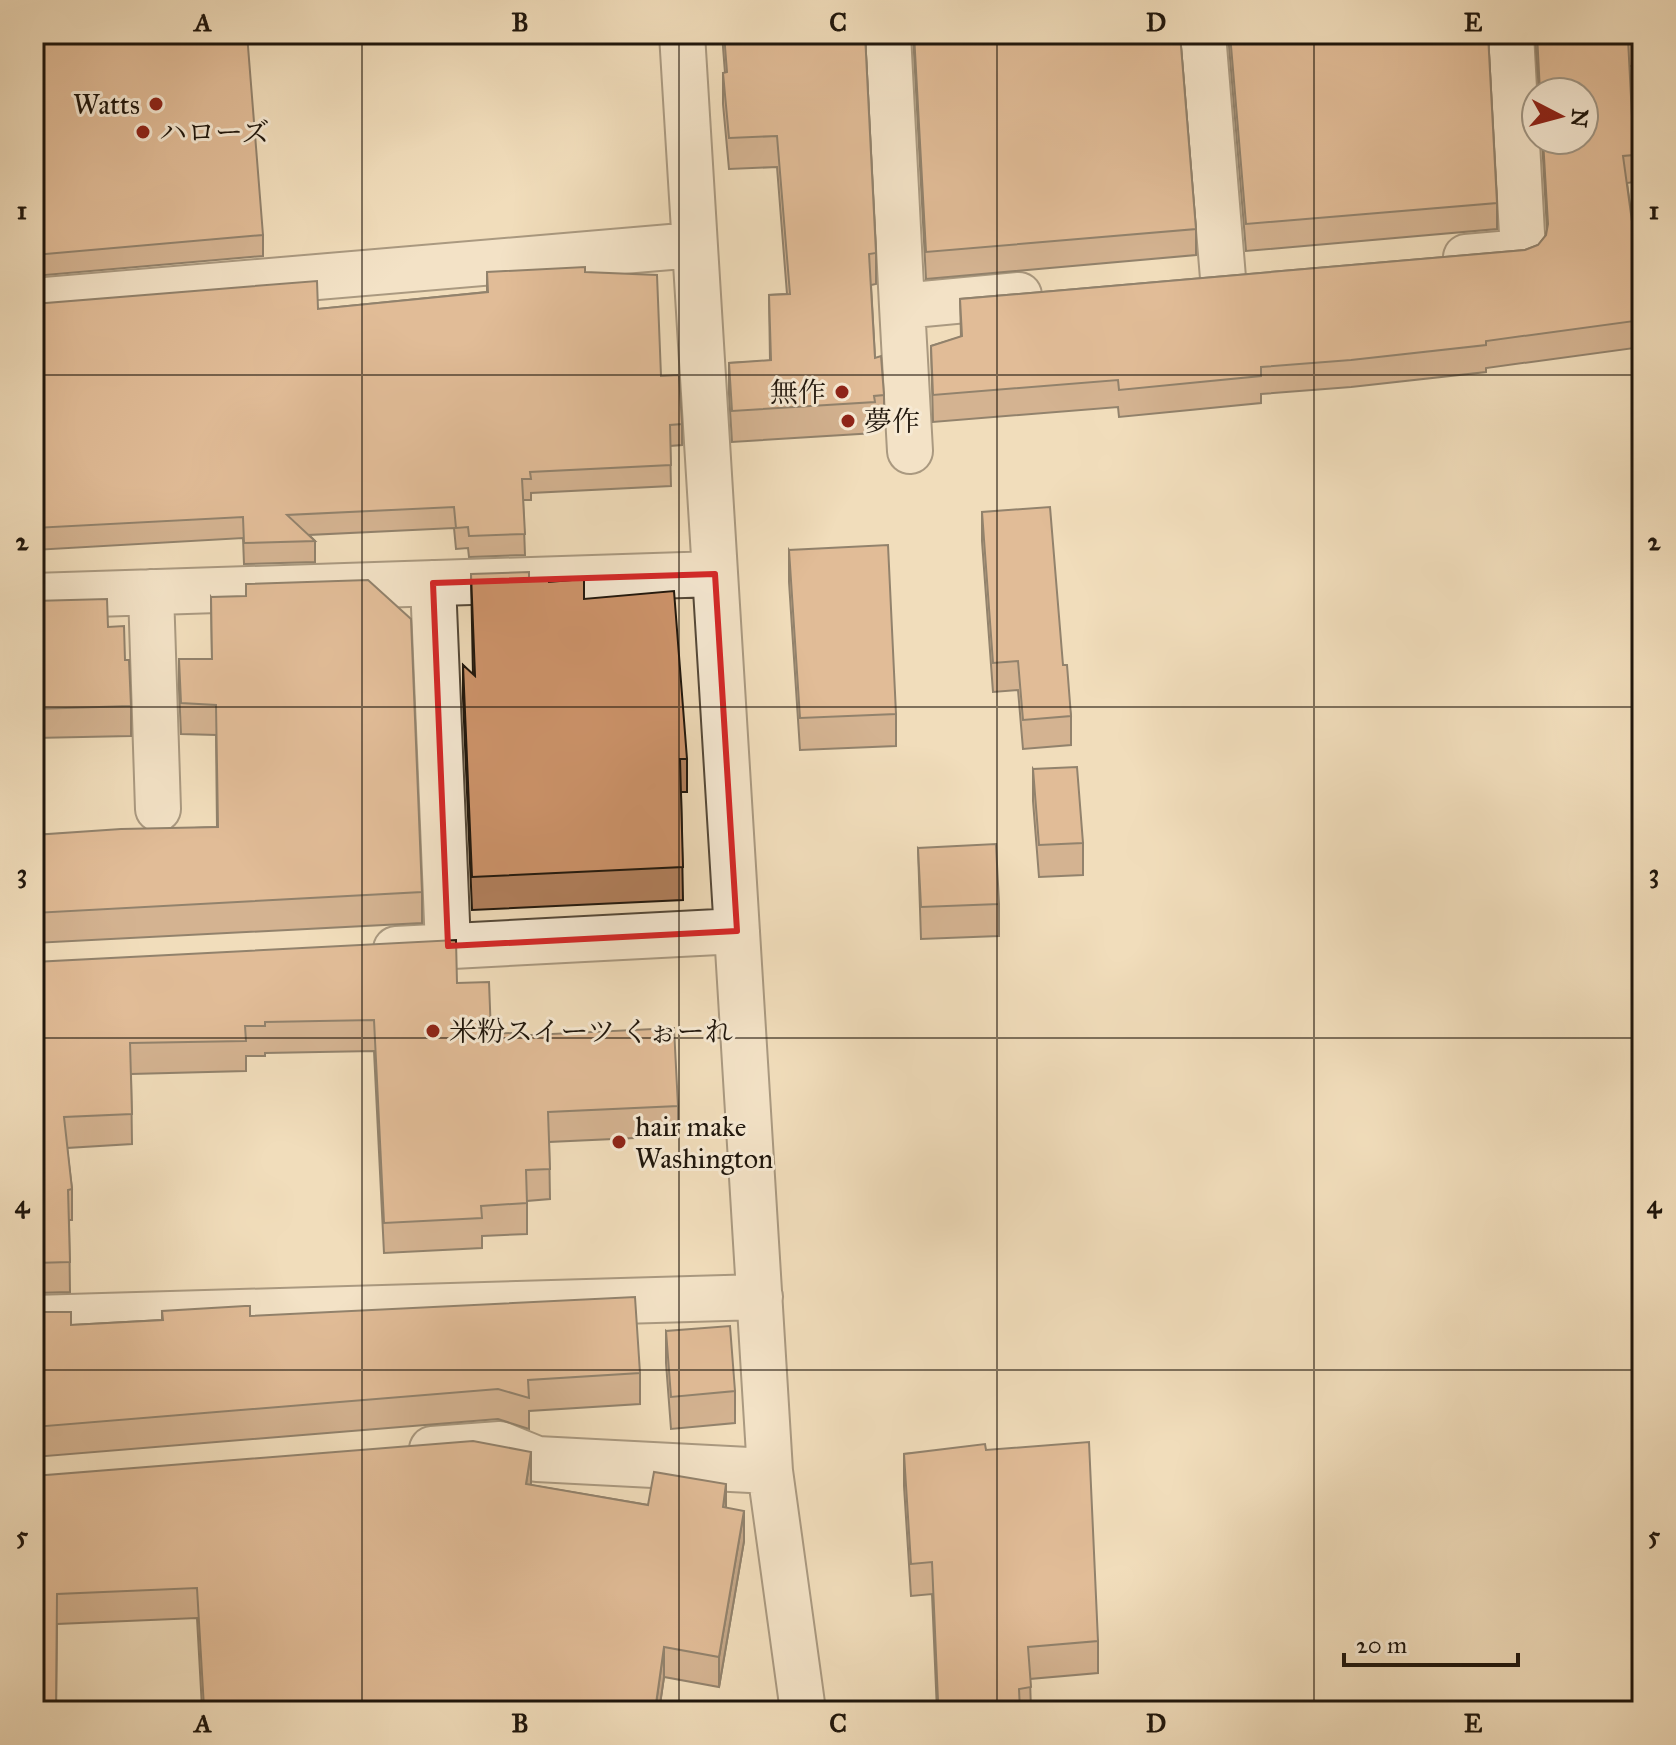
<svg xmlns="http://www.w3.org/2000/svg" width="1676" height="1745" viewBox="0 0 1676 1745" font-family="'IM FELL Great Primer','Noto Serif JP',serif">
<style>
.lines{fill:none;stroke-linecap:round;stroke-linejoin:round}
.stream{stroke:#6e7776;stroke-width:18}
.street-casing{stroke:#544838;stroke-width:48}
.street{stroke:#f6e9d3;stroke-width:44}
.wall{fill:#b2805d;stroke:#1f160c;stroke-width:2;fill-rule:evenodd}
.shaded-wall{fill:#91684c;stroke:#1f160c;stroke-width:2}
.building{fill:#cf956c;stroke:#1f160c;stroke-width:2;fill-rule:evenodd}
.marked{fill:none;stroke:#d62828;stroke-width:6;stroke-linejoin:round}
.grid{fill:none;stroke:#1f160c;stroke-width:2;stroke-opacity:0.55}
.poi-dot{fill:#8f2418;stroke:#f6e9d3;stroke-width:3}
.labels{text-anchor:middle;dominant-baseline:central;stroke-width:6;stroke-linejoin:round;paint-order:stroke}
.poi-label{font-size:28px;fill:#1f160c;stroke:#f6e9d3;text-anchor:start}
.neatline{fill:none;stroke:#1f160c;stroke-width:3}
.grid-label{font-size:26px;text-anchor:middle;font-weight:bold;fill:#1f160c}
</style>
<rect width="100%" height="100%" fill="#f1ddbb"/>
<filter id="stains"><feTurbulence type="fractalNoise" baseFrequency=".0025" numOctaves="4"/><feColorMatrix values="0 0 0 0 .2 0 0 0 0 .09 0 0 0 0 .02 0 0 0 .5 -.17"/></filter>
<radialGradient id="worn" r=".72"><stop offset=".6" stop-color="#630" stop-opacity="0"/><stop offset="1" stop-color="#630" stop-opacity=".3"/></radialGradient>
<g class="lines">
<path class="stream" d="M 1635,34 L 1632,121 L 1642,197"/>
<defs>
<path id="street" d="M 682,34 L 770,1471 L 803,1711
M 888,34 L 902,306 L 1019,295
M 1203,34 L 1223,278
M 1466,257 L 1523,252 L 1511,34
M 34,301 L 694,245
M 902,306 L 910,451
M 433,583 L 448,946
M 151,592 L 158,809
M 34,596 L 715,574
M 396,949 L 737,931
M 34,1318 L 760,1297
M 432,1449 L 500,1444 L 537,1459 L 770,1471"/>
</defs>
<use href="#street" class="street-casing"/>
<use href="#street" class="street"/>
</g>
<path class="wall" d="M 34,34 L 263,235 L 263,256 L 34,276 Z
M 722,34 L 865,34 L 876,253 L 876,284 L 871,285 L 875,358 L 884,395 L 884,426 L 875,427 L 875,433 L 732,442 L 729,394 L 729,363 L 770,361 L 769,295 L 787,294 L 777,167 L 729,169 L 723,104 L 723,73 L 725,73 Z
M 913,34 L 1180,34 L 1196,229 L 1196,255 L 926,279 Z
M 1228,34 L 1488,34 L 1497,203 L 1497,229 L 1246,251 Z
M 1535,34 L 1633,34 L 1634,66 L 1629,66 L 1634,155 L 1634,182 L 1627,183 L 1642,294 L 1642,347 L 1486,368 L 1486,372 L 1351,387 L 1261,394 L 1261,403 L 1119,417 L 1118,407 L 933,422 L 931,346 L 961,337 L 960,299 L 1525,250 L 1538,245 L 1546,235 L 1547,230 L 1542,140 L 1584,140 L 1584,92 L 1539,92 Z
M 487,272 L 585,272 L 661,376 L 682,424 L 682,445 L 670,446 L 671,486 L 531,493 L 531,500 L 523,500 L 525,555 L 469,557 L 468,548 L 456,549 L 454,528 L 309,535 L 315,541 L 315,562 L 244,564 L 243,538 L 34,550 L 34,304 L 318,309 L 487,292 Z
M 982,512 L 1063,665 L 1071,716 L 1071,745 L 1023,749 L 1018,690 L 993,692 L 982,541 Z
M 789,550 L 896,714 L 896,746 L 800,750 L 789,582 Z
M 471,574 L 549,582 L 584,599 L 687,759 L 687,792 L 681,792 L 683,900 L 472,910 L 463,698 L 463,665 L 473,675 Z
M 211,597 L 422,892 L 422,923 L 34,943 L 34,835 L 217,827 L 216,735 L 181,734 L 179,689 L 179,659 L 212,659 Z
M 34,601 L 125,660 L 131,706 L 131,736 L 34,738 Z
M 1033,769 L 1083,843 L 1083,875 L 1039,877 L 1033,801 Z
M 918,848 L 999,904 L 999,936 L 921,939 Z
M 34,962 L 457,983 L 491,1034 L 511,1036 L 678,1106 L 678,1136 L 549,1142 L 550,1199 L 527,1201 L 527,1234 L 482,1236 L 482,1248 L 384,1253 L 374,1051 L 265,1053 L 265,1056 L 246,1056 L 246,1071 L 131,1074 L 132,1144 L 67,1148 L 72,1189 L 72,1220 L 69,1220 L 70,1292 L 34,1293 Z
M 162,1311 L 250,1316 L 640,1373 L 640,1404 L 529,1411 L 529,1429 L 498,1419 L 34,1457 L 34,1312 L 71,1325 L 162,1320 Z
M 666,1331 L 735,1391 L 735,1423 L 671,1429 L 666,1363 Z
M 986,1450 L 1098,1641 L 1098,1673 L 1030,1679 L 1031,1711 L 937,1711 L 932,1594 L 911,1596 L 904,1486 L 904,1454 Z
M 34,1476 L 530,1485 L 648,1505 L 726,1508 L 744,1541 L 719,1687 L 664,1677 L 659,1711 L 34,1711 ZM 197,1618 L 202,1708 L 56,1710 L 57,1624 Z"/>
<path class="shaded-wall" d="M 531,1452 L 531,1483 L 526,1514 L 526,1484 Z
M 726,1484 L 726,1515 L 723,1507 Z
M 744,1511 L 744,1541 L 719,1687 L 719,1657 Z
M 664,1647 L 664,1677 L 659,1711 L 655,1711 Z"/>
<path class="building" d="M 34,34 L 247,34 L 263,235 L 34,255 Z
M 724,34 L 865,34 L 876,253 L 869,254 L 875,358 L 881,356 L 884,395 L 874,396 L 875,402 L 732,411 L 729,363 L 771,360 L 769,295 L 790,294 L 777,136 L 729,138 L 723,73 L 727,72 Z
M 914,34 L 1180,34 L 1196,229 L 926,252 Z
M 1230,34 L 1488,34 L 1497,203 L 1246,224 Z
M 1537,34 L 1633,34 L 1634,39 L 1628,39 L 1634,155 L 1623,156 L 1642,294 L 1642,320 L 1486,341 L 1486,345 L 1351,360 L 1261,367 L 1261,376 L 1119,390 L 1118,380 L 933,395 L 931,346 L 962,336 L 960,299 L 1525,250 L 1538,245 L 1546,235 L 1548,224 L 1543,140 L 1584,140 L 1584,92 L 1540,92 Z
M 585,267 L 585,272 L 657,275 L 661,376 L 679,375 L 682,424 L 670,425 L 671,465 L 530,472 L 531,479 L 522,479 L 525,534 L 469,536 L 468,527 L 456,528 L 454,507 L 287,515 L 315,541 L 244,543 L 243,517 L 34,528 L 34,304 L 317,281 L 318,309 L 488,292 L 487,272 Z
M 1050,507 L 1063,665 L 1067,665 L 1071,716 L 1023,720 L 1018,661 L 993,663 L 982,512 Z
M 888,545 L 896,714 L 800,718 L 789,550 Z
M 529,572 L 529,579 L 549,579 L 549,582 L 584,579 L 584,599 L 674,591 L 687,759 L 680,759 L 683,867 L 472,877 L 463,665 L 475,676 L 471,574 Z
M 368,580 L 411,619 L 422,892 L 34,913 L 34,835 L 121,829 L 218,827 L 216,705 L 181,703 L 179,659 L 212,659 L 211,597 L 246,596 L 246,584 Z
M 107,599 L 108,627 L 124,626 L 125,660 L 129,660 L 131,706 L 34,709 L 34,601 Z
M 1077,767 L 1083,843 L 1039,845 L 1033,769 Z
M 996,844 L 999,904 L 921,907 L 918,848 Z
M 456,940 L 457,983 L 489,982 L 491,1034 L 511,1033 L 511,1036 L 674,1028 L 678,1106 L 548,1112 L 550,1169 L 526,1170 L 527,1203 L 481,1206 L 482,1218 L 384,1223 L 374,1020 L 265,1022 L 265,1026 L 245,1026 L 246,1041 L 130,1043 L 132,1114 L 64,1117 L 72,1189 L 68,1190 L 70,1262 L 34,1263 L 34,962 Z
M 635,1297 L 640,1373 L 528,1380 L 529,1398 L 498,1389 L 34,1427 L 34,1312 L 71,1312 L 71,1325 L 163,1320 L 162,1311 L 245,1306 L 250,1306 L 250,1316 Z
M 730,1326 L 735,1391 L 671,1397 L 666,1331 Z
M 473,1441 L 531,1452 L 526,1484 L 648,1505 L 654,1472 L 726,1484 L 723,1507 L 744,1511 L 719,1657 L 664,1647 L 655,1711 L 34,1711 L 34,1476 ZM 197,1588 L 204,1708 L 56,1710 L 57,1594 Z
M 1089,1442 L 1098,1641 L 1028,1647 L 1031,1687 L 1019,1689 L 1020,1711 L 949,1711 L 948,1701 L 938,1701 L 932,1562 L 911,1564 L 904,1454 L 985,1444 L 986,1450 Z"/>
<path d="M0 0H1676V1745H0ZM 715,574 L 737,931 L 448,946 L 433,583 Z" fill="#f1ddbb" fill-opacity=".55" fill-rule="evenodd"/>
<path class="marked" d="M 715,574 L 737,931 L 448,946 L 433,583 Z"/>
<path class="grid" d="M 362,34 L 362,1711M 679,34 L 679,1711M 997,34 L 997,1711M 1314,34 L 1314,1711M 34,375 L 1642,375M 34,707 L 1642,707M 34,1038 L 1642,1038M 34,1370 L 1642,1370"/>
<g class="poi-dot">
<circle cx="156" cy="104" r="8"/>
<circle cx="143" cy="132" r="8"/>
<circle cx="842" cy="392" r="8"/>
<circle cx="848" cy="421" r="8"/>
<circle cx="433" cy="1031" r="8"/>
<circle cx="619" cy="1142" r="8"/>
</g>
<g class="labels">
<g class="poi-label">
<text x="140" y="104" text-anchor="end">Watts</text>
<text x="159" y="132">ハローズ</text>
<text x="826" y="392" text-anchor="end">無作</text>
<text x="864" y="421">夢作</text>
<text x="449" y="1031">米粉スイーツ くぉーれ</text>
<text x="635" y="1126">hair make<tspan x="635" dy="32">Washington</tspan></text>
</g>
</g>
<rect width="1676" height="1745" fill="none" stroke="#f1ddbb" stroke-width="88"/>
<g transform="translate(1560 116) rotate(96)"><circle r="38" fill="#f6e9d3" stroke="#a09583" stroke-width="2"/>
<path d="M0-6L14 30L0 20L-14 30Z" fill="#8f2418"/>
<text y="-12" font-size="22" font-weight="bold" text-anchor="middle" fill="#1f160c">N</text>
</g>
<path d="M1344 1653v12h174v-12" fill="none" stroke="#1f160c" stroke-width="4"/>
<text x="1356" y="1653" font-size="24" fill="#1f160c" stroke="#f6e9d3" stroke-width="6" paint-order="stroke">20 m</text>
<rect x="44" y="44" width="1588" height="1657" class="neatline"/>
<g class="grid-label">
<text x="203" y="31">A</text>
<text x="520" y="31">B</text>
<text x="838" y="31">C</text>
<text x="1156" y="31">D</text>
<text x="1473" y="31">E</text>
<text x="22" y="219">1</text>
<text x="1654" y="219">1</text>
<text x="22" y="550">2</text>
<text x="1654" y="550">2</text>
<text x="22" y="882">3</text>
<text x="1654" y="882">3</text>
<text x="22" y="1213">4</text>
<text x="1654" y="1213">4</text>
<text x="22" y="1544">5</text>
<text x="1654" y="1544">5</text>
<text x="203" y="1732">A</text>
<text x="520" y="1732">B</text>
<text x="838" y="1732">C</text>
<text x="1156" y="1732">D</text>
<text x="1473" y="1732">E</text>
</g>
<rect width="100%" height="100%" filter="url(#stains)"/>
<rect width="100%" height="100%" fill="url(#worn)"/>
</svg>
